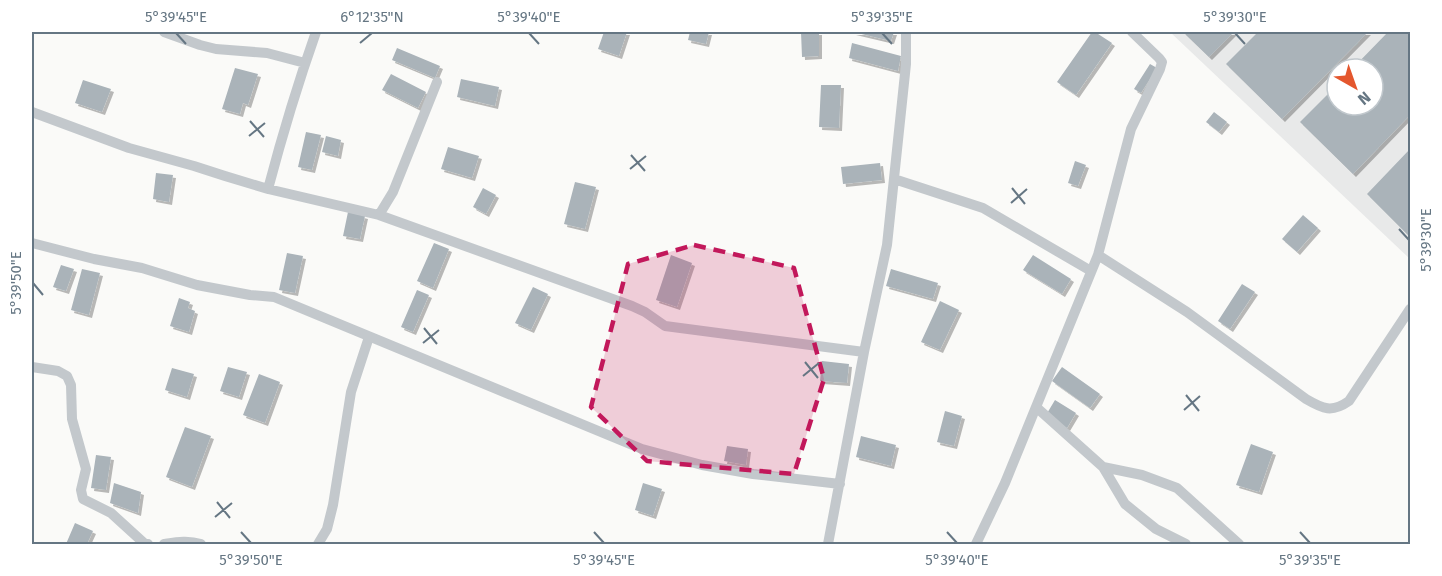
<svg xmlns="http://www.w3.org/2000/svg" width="1442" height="576" viewBox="0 0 1442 576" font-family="'Fira Sans',sans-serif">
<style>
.built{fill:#e8e9e9;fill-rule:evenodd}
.building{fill:#aab3b9;filter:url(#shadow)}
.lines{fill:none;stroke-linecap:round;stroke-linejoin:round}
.street{stroke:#c3c8cc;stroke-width:10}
.marked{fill:#c2185b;fill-opacity:0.2;stroke:#c2185b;stroke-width:4.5;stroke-dasharray:12 8;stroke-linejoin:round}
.ticks{fill:none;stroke:#657683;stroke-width:2}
.neatline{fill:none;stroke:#657683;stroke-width:2}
.ticks-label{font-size:15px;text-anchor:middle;fill:#657683}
</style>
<defs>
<filter id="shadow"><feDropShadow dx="3" dy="3" stdDeviation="0" flood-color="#0004"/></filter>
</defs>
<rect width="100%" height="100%" fill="#fafaf8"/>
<path class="built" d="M 1170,32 L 1410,32 L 1410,259 ZM 1337,69 L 1373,69 L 1373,105 L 1337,105 Z"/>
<path class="building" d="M 604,32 L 627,32 L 619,56 L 598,49 Z
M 690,32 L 709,32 L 706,44 L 688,40 Z
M 801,32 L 819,32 L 819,56 L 802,57 Z
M 853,32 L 894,32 L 891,41 Z
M 1092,32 L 1095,32 L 1112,43 L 1076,95 L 1057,82 Z
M 1183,32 L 1234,32 L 1209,57 Z
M 1258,32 L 1368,32 L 1282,119 L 1226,64 Z
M 1388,32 L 1410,32 L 1410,115 L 1353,174 L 1300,122 L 1337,85 L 1337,105 L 1373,105 L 1373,69 L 1352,69 Z
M 852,43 L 901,56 L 898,71 L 849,58 Z
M 397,48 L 440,66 L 435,78 L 392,60 Z
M 1150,64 L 1157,68 L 1141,93 L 1134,89 Z
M 235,68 L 258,74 L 248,105 L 243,103 L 240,114 L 222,109 Z
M 391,74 L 426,92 L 418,108 L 382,90 Z
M 461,79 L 499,87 L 495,106 L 457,97 Z
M 83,80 L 111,89 L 102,112 L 75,103 Z
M 821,85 L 841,85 L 839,128 L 819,127 Z
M 1214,112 L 1227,122 L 1219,132 L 1206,122 Z
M 306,132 L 321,135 L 312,170 L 298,167 Z
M 326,136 L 341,140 L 338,156 L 322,152 Z
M 448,147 L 479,156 L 472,178 L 441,169 Z
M 1410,149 L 1410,237 L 1367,194 Z
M 1075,161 L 1086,165 L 1078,186 L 1068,183 Z
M 880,163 L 882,180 L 843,184 L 841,167 Z
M 156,173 L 173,175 L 169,202 L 153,199 Z
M 575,182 L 596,187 L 585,229 L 564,224 Z
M 483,188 L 496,195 L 486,214 L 473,207 Z
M 348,212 L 365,216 L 360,239 L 343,236 Z
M 1303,215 L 1318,228 L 1297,252 L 1282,239 Z
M 434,243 L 449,249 L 433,288 L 417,281 Z
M 287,253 L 303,256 L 295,293 L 279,290 Z
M 671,255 L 692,263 L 677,307 L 656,300 Z
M 1033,255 L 1071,279 L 1062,294 L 1023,270 Z
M 61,265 L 74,269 L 66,291 L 53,287 Z
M 82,269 L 100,273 L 89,315 L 71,310 Z
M 891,269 L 938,283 L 933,299 L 886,286 Z
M 1242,284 L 1255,292 L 1230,329 L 1218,321 Z
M 533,287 L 548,294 L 531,330 L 515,323 Z
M 417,290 L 429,295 L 413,332 L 401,327 Z
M 179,298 L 190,302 L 188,308 L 195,311 L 189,332 L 170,326 Z
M 940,301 L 959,310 L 940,350 L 921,342 Z
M 822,361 L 849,364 L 847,383 L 820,381 Z
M 228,367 L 247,372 L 239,397 L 220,391 Z
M 1062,367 L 1100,394 L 1090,408 L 1052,381 Z
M 172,368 L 194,374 L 187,397 L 165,390 Z
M 259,374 L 280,382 L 265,423 L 243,415 Z
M 1055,400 L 1076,413 L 1067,428 L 1046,415 Z
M 945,411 L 962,416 L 954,446 L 937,442 Z
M 185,427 L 211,436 L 192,487 L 166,477 Z
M 861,436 L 896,445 L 891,466 L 856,457 Z
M 1251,444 L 1273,452 L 1259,492 L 1236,485 Z
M 727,446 L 748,449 L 746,465 L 724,461 Z
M 96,455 L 111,457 L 106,490 L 91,488 Z
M 114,483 L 141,492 L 138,513 L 110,503 Z
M 643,483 L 662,489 L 653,516 L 635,510 Z
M 75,523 L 93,531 L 87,544 L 66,544 Z"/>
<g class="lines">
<path class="street" d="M 164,32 L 200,45 L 216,49 L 267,53 L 305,63
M 32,112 L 129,148 L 194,166 L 225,176 L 268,189 L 379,215 L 632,306 L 645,312 L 665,326 L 864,352
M 894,179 L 983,208 L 1091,271
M 268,189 C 282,136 298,83 316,32
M 379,215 L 393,192 L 437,82
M 32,243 L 94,259 L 142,268 L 197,285 L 250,295 L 274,297 L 642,449 L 702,465 L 753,474 L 840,484
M 1098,255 L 1187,312 L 1306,399 C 1323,409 1332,413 1349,401 L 1410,309
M 32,367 L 58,371 L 67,376 L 71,385 L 72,419 L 86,469 L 81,490 L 83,499 L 111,513 L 145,544 L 148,544
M 1036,407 L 1103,467 L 1125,504 L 1156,529 L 1186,544
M 1103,467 L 1142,475 L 1177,488 L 1239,544
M 164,544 C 177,542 188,540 201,544
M 318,544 L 327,529 L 333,505 L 351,392 L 369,337
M 828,544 L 864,352 L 887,245 L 906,64 L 906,32
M 976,544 L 1005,483 L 1098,255 L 1131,129 L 1160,69 L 1162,62 L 1159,58 L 1132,32"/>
</g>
<path class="marked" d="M 694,245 L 794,268 L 824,379 L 794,474 L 647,461 L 591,407 L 628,264 Z"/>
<path class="ticks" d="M 176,33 L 186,44M 529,33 L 539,44M 882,33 L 892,44M 1235,33 L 1245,44M 360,43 L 372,33M 250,121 L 264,137M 249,136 L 265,123M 631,155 L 645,171M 630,169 L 646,156M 1012,188 L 1025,204M 1011,203 L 1027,189M 1399,229 L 1409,240M 33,283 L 43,295M 424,328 L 437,344M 423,343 L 439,330M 805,362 L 818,378M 803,376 L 819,363M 1186,395 L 1199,411M 1184,410 L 1200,396M 217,502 L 230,518M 215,517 L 232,503M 241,532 L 251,543M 594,532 L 604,543M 947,532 L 957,543M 1300,532 L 1310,543"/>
<rect width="1442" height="576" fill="none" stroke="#ffffff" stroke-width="66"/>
<g transform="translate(1355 87) rotate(140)"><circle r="28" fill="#ffffff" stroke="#c1c8cd" stroke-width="1.5"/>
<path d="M0-4.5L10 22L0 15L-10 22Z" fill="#e4572e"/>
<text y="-9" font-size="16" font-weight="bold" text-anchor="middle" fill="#657683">N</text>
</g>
<rect x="33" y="33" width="1376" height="510" class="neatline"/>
<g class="ticks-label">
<text x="176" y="22">5°39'45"E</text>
<text x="372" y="22">6°12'35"N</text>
<text x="529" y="22">5°39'40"E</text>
<text x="882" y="22">5°39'35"E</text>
<text x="1235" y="22">5°39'30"E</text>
<text transform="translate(1426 240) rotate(-90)" y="5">5°39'30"E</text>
<text transform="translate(16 283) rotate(-90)" y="5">5°39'50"E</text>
<text x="251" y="565">5°39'50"E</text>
<text x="604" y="565">5°39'45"E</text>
<text x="957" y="565">5°39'40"E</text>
<text x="1310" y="565">5°39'35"E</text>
</g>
</svg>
